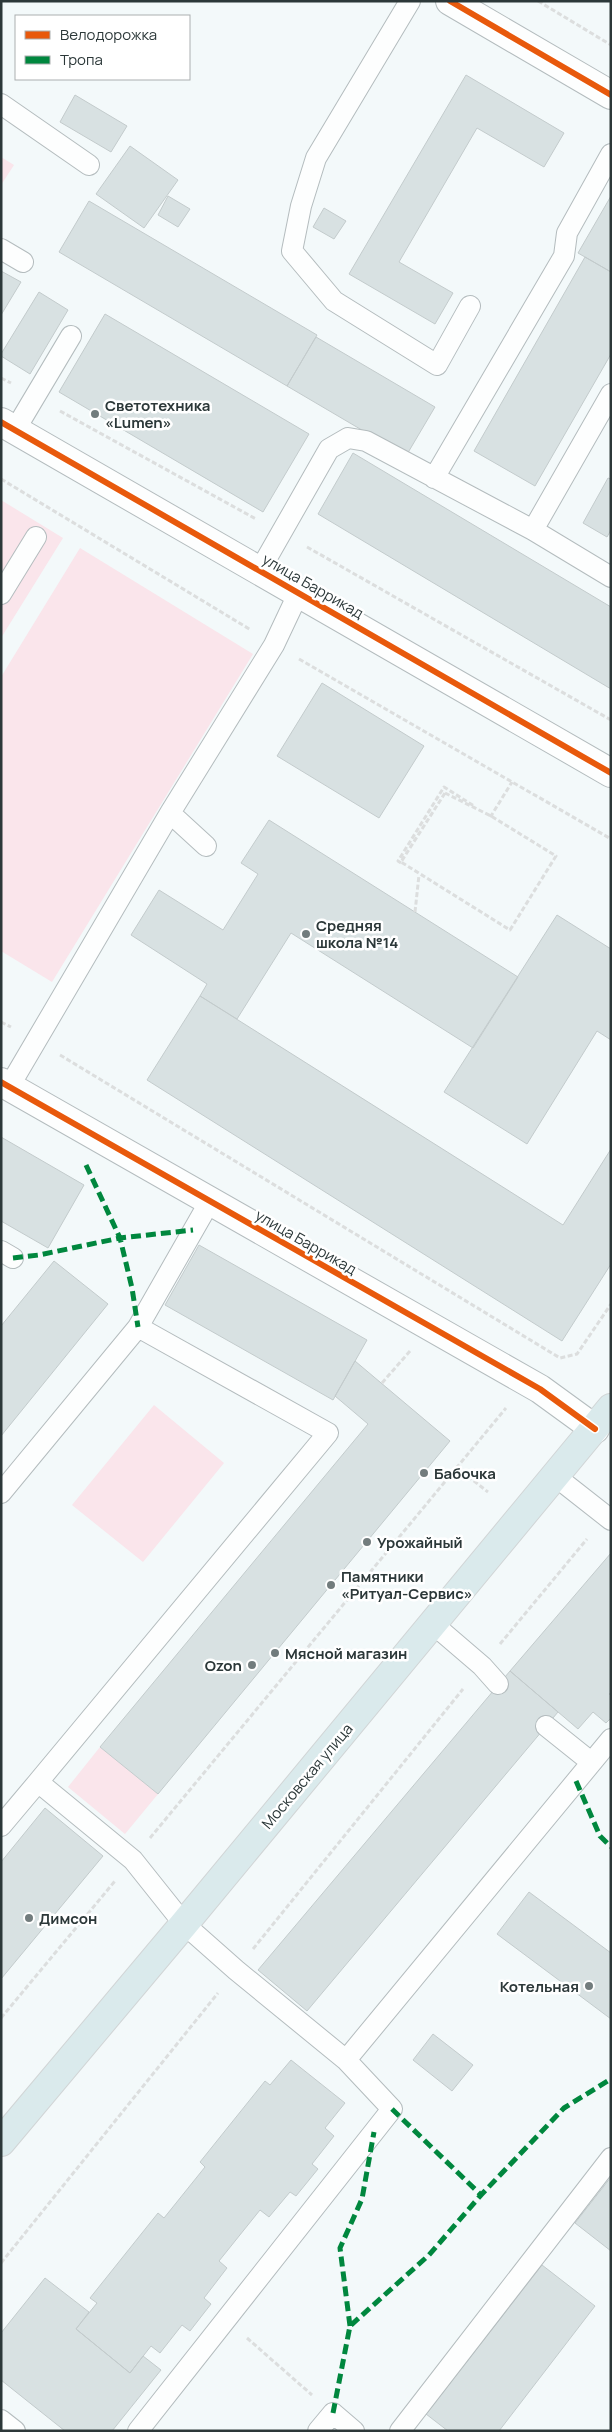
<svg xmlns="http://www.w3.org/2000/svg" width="612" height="2432" viewBox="0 0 612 2432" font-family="Manrope,sans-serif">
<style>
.green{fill:#fae5eb}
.building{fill:#d8e1e2;stroke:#c3cbcc}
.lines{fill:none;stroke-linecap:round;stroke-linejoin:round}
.lane-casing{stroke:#b4bcbe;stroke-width:22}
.street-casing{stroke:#b4bcbe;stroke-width:30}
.secondary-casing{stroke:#b4bcbe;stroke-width:30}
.primary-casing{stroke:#d1d5d6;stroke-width:30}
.path{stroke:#dcdede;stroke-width:3;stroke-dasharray:5 2.5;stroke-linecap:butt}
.lane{stroke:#fdfefe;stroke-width:20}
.street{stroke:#fdfefe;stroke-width:28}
.secondary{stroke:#fdfefe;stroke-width:28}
.primary{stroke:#daeaec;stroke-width:28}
.quiet{stroke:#00873e;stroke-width:5;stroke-dasharray:10 5;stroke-linecap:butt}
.cycleway-casing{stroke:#fff;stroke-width:9}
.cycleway{stroke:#e8590c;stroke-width:6}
.poi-dot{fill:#727c7d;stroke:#fff;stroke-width:2}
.labels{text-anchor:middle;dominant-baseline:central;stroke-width:5;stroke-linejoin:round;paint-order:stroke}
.poi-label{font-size:15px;font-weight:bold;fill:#2c3839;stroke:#fff;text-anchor:start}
.street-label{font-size:15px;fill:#2c3839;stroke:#fff}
</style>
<rect width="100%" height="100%" fill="#f3f9fa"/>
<path class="green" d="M 1,157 L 14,165 L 1,185 Z
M 1,500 L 63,538 L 1,638 Z
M 80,548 L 253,654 L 52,982 L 1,951 L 1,677 Z
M 154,1405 L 224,1463 L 143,1562 L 72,1505 Z
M 100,1747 L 158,1794 L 125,1834 L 68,1787 Z"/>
<path class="building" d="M 466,75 L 564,133 L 544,167 L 477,128 L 399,262 L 453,293 L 435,324 L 349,274 Z
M 75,95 L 127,126 L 111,152 L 60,122 Z
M 130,146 L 178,180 L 144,228 L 96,194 Z
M 168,196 L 190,209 L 178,227 L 158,215 Z
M 611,196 L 611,272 L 578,253 Z
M 89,201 L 317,335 L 287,386 L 59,252 Z
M 324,208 L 346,221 L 334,239 L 313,227 Z
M 585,257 L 611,272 L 611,354 L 535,486 L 474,451 Z
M 1,271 L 21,282 L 1,315 Z
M 39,292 L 68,310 L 30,374 L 1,356 L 1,354 Z
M 105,314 L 309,434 L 263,512 L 59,392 Z
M 316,337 L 435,407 L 406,456 L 287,386 Z
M 353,453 L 611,607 L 611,689 L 318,514 Z
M 608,478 L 611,479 L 611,530 L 607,537 L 583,523 Z
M 322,683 L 424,746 L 379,818 L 277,756 Z
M 269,820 L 518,977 L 473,1048 L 291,933 L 237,1019 L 200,996 L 207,984 L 131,935 L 159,890 L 223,930 L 258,874 L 241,863 Z
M 557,915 L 611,949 L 611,1040 L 597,1031 L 527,1144 L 444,1092 Z
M 200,996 L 563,1225 L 611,1149 L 611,1264 L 562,1341 L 147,1080 Z
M 1,1137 L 84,1185 L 48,1248 L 1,1221 Z
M 199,1245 L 367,1340 L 333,1400 L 165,1305 Z
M 54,1261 L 108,1304 L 1,1436 L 1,1326 Z
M 355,1361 L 450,1441 L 158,1794 L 100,1747 L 368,1424 L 335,1396 Z
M 611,1553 L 611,1692 L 609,1694 L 611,1696 L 611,1718 L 606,1723 L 593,1712 L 578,1729 L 510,1671 Z
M 510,1671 L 558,1712 L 307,2011 L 258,1970 Z
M 45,1808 L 103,1856 L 1,1979 L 1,1862 Z
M 529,1892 L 611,1953 L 611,2019 L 497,1934 Z
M 433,2034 L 473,2065 L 452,2091 L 413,2060 Z
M 291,2060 L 345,2103 L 325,2128 L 334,2136 L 312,2164 L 318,2169 L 296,2196 L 290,2192 L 269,2217 L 260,2210 L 219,2261 L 227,2268 L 204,2298 L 211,2304 L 190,2331 L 182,2325 L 160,2353 L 151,2346 L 130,2373 L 76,2329 L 97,2303 L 90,2298 L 158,2213 L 164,2218 L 205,2167 L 200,2162 L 265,2081 L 270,2085 Z
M 611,2177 L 611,2251 L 575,2223 Z
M 542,2265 L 595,2306 L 499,2431 L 448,2431 L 426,2414 Z
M 45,2278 L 89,2312 L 76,2329 L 130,2373 L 143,2356 L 161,2370 L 112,2431 L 65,2431 L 1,2380 L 1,2333 Z"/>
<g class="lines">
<defs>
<path id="lane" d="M 410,1 L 316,158 L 301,206 L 292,251 L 334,301 L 437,365 L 470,306
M 1,104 L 89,165
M 1,249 L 23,262
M 15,430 L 71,336
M 434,478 L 564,256 L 567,233 L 611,154
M 533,530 L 611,394
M 260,570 L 329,449 L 348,438 L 366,441 L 533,530 L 611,577
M 1,594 L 36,537
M 206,846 L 170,813 L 274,645 L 299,592
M 9,1087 L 170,813
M 1,1251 L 13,1258
M 555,1476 L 611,1520
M 1,1493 L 138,1327
M 433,1624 L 482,1666 L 498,1684
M 546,1726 L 591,1762
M 1,1826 L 38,1782
M 346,2060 L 611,1739
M 1,2420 L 15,2431
M 138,2431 L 392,2109 L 346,2060 L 236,1970 L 184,1924 L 133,1860 L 38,1782 L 328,1433 L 138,1327 L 210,1201
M 318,2431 L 333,2413 L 354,2431
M 400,2431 L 611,2158"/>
<path id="street" d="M 450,1 L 611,95
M 1,1082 L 540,1389 L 595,1429"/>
<path id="secondary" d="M 1,422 L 611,773"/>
<path id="primary" d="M 1,2142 L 184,1924 L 611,1408"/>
</defs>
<use href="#lane" class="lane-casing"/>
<use href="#street" class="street-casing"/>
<use href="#secondary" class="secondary-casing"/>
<use href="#primary" class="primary-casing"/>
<path class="path" d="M 538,1 L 611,45
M 1,378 L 11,383
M 60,411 L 256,519
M 1,479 L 251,630
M 307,547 L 611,720
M 299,659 L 611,839
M 445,793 L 491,816 L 556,856 L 510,930 L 401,862 Z
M 490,815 L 491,816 L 512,782
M 401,863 L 398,861 L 444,787 L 474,806
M 415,912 L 419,875
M 1,1022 L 11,1027
M 60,1055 L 560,1358 L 577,1354 L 611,1304
M 382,1383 L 410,1351
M 456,1467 L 488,1492
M 500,1644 L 587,1539
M 150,1838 L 506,1408
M 253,1949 L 463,1689
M 1,2018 L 115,1881
M 1,2263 L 218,1993
M 247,2338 L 312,2395"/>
<use href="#lane" class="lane"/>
<use href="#street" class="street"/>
<use href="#secondary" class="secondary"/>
<use href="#primary" class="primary"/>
<path class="quiet" d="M 86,1165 L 120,1238 L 132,1288 L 138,1327
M 13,1258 L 39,1255 L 120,1238 L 193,1230
M 576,1781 L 600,1836 L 611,1847
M 392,2109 L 481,2195 L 564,2108 L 611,2079
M 350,2326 L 340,2248 L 362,2199 L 374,2132
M 333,2413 L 350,2326 L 429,2255 L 481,2195"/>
<defs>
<path id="cycleway" d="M 450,1 L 611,95
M 1,422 L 611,773
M 1,1082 L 540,1389 L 595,1429"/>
</defs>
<use href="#cycleway" class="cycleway-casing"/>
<use href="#cycleway" class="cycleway"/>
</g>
<g class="poi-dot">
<circle cx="95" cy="414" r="5"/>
<circle cx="306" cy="934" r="5"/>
<circle cx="424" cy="1473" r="5"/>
<circle cx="367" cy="1542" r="5"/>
<circle cx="331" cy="1585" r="5"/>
<circle cx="275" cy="1653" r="5"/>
<circle cx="252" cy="1665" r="5"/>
<circle cx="29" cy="1918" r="5"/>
<circle cx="589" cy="1986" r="5"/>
</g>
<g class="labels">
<g class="poi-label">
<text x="105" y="405">Светотехника<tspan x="105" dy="17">«Lumen»</tspan></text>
<text x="316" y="925">Средняя<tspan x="316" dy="17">школа №14</tspan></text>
<text x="434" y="1473">Бабочка</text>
<text x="377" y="1542">Урожайный</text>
<text x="341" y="1576">Памятники<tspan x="341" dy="17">«Ритуал-Сервис»</tspan></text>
<text x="285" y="1653">Мясной магазин</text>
<text x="242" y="1665" text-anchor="end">Ozon</text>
<text x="39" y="1918">Димсон</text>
<text x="579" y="1986" text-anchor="end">Котельная</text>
</g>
<g class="street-label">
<text transform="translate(313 586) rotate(30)">улица Баррикад</text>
<text transform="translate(306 1242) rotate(30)">улица Баррикад</text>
<text transform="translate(307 1776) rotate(-50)">Московская улица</text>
</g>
</g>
<rect width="612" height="2432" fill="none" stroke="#2c3839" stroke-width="5"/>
<rect x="15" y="15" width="175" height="65" fill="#ffffff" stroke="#abafb0"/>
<rect x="25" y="31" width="25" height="8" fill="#e8590c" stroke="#abafb0"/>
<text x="60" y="40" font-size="15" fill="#2c3839">Велодорожка</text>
<rect x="25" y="56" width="25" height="8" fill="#00873e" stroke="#abafb0"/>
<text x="60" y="65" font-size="15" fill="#2c3839">Тропа</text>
</svg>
